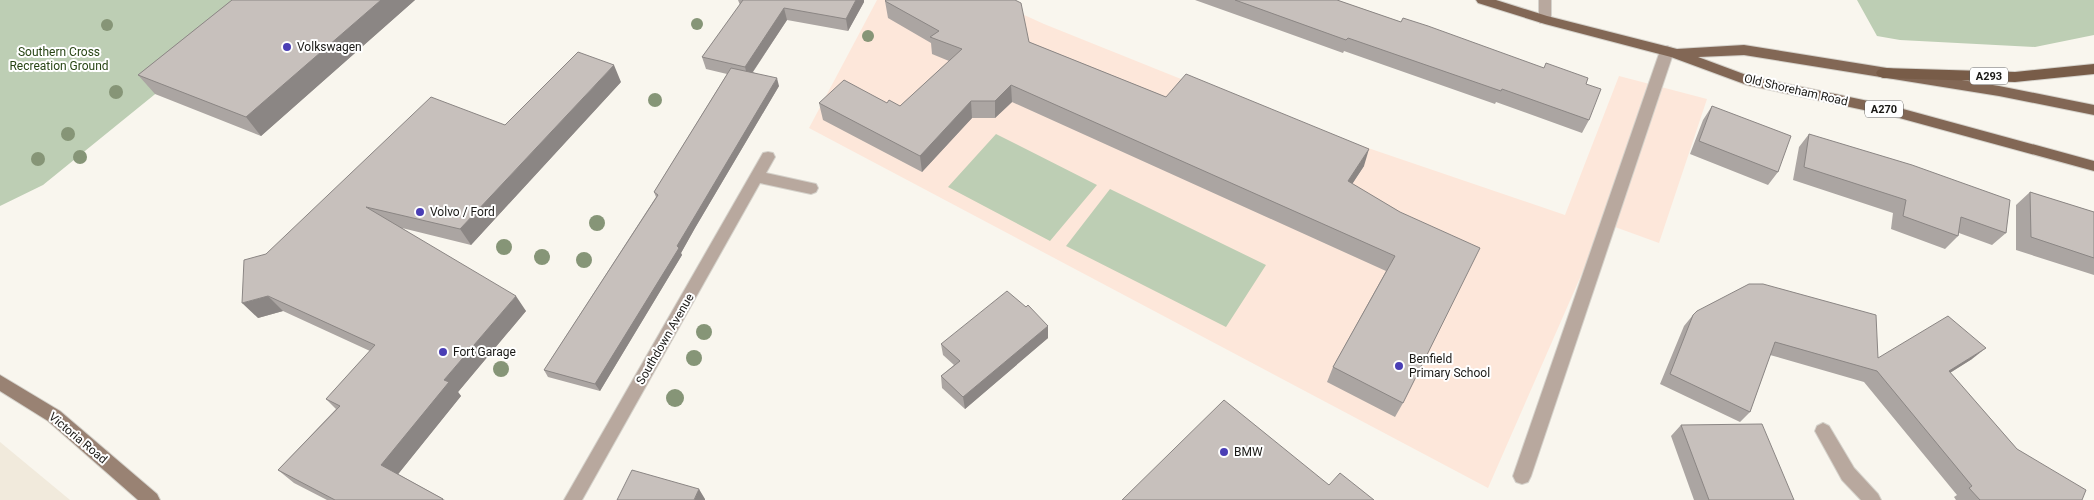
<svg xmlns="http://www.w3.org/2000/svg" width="2094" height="500" viewBox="0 0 2094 500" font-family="Roboto,sans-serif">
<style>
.built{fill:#f1eadc}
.education{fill:#fde7da}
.green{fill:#bdceb4}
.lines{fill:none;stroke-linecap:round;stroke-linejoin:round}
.service-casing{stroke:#d5d2cb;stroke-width:2}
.minor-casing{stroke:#d5d2cb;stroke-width:2}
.secondary-casing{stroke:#d5d2cb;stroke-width:2}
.primary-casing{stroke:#d5d2cb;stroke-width:2}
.trunk-casing{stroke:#d5d2cb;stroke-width:2}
.service{fill:#b8a89e;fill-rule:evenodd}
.minor{fill:#b8a89e;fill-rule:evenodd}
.secondary{fill:#998273;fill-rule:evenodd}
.primary{fill:#826755;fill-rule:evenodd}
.trunk{fill:#785c48;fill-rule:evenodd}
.tree{fill:#869577}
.wall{fill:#aba5a2}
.shaded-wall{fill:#8b8684}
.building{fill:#c7c0bc;stroke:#8b8684}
.poi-dot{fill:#4a3eb5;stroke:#fff;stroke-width:2}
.labels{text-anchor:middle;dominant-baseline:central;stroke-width:4;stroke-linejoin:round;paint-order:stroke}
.shield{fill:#fff;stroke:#5e5d5b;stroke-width:1}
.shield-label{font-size:11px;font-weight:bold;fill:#191815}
.poi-label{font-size:12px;fill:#191815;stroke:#fff;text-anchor:start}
.park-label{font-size:12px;fill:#284515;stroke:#fff}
.street-label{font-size:12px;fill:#191815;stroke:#fff}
</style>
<rect width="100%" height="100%" fill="#f9f6ee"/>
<path class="built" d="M 0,442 L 70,500 L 0,500 Z"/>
<path class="education" d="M 877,0 L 991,0 L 1044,24 L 1176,77 L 1321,132 L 1565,215 L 1619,76 L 1707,99 L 1659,243 L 1604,223 L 1488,488 L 809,128 Z"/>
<path class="green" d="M 0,0 L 271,0 L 43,185 L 0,206 Z
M 1857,0 L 2094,0 L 2094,35 L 2035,47 L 1900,40 L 1877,36 Z
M 996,134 L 1097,185 L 1050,241 L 948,187 Z
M 1110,189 L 1266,265 L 1226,327 L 1066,246 Z"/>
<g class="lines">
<defs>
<path id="service" d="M 1667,46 L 1672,48 L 1674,51 L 1531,476 L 1528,482 L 1522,484 L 1516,482 L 1513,476 L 1660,51 L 1662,48 Z"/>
<path id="minor" d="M 1539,0 L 1551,0 L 1551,20 L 1550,23 L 1540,23 L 1539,20 Z
M 768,152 L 773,153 L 775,157 L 766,173 L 816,184 L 818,188 L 816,192 L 811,194 L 760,183 L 582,500 L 564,500 L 763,153 Z
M 1823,423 L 1829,426 L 1854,468 L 1878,494 L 1881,500 L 1861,500 L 1842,480 L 1815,431 L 1817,426 Z"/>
<path id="secondary" d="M 0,375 L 60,411 L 157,494 L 160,500 L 138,500 L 48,421 L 0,391 Z"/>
<path id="primary" d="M 1476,0 L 1496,0 L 1547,16 L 1677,49 L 1744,45 L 1999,86 L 2094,105 L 2094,115 L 1999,96 L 1744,55 L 1698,57 L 1749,76 L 1892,106 L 2094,161 L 2094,171 L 1892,116 L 1747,85 L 1671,57 L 1545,24 L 1478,3 Z"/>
<path id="trunk" d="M 2094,64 L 2094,74 L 2015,82 L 1883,78 L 1878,76 L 1876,73 L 1878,70 L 1883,68 L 2015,72 Z"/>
</defs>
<use href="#service" class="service-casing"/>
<use href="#minor" class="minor-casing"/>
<use href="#secondary" class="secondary-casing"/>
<use href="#primary" class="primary-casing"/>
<use href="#trunk" class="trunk-casing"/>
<use href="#service" class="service"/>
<use href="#minor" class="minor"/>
<use href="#secondary" class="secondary"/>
<use href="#primary" class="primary"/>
<use href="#trunk" class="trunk"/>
</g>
<g class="tree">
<circle cx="697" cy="24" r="6"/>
<circle cx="107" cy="25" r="6"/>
<circle cx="868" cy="36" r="6"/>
<circle cx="116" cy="92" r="7"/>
<circle cx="655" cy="100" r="7"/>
<circle cx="68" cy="134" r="7"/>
<circle cx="80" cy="157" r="7"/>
<circle cx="38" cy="159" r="7"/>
<circle cx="597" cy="223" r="8"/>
<circle cx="504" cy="247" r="8"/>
<circle cx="542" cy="257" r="8"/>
<circle cx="584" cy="260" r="8"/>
<circle cx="704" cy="332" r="8"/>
<circle cx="694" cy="358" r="8"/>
<circle cx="501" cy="369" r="8"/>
<circle cx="675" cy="398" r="9"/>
</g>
<path class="wall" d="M 232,0 L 415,0 L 261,136 L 155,94 L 138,75 Z
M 738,0 L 864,0 L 864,2 L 848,31 L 787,20 L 753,72 L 779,86 L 695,228 L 681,253 L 682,255 L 600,391 L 548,377 L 544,370 L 656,197 L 654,192 L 727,74 L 706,69 L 702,57 L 740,5 Z
M 1195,0 L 1337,0 L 1401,22 L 1586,84 L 1589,120 L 1582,133 L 1496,102 L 1495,104 L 1344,51 L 1343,53 Z
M 885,1 L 1029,42 L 1166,97 L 1364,166 L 1352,184 L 1400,212 L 1403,403 L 1395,417 L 1327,382 L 1333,367 L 1386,271 L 1012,102 L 995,118 L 972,118 L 922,172 L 823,120 L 819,103 L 887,103 L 900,106 L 949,61 L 932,54 L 931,43 L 888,18 Z
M 621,82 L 471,245 L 402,228 L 526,311 L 458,392 L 461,396 L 398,474 L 445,500 L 327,500 L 294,483 L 278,470 L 336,409 L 326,399 L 370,351 L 283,311 L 258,318 L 266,254 Z
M 1712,106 L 1778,172 L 1768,185 L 1690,154 L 1703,120 Z
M 1809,134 L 2006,233 L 1992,245 L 1959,233 L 1958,236 L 1945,249 L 1891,229 L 1893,213 L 1793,180 L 1799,147 Z
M 2030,192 L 2094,212 L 2094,275 L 2016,250 L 2016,205 Z
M 1693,315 L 1878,358 L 1972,359 L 1950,373 L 2017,449 L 2082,500 L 1956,500 L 1954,497 L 1957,495 L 1864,382 L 1770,355 L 1750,412 L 1740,422 L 1660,384 L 1684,326 Z
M 1048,326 L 1048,338 L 965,409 L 942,388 L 941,376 L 954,365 L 943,355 L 941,344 Z
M 1681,425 L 1794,500 L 1694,500 L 1671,436 Z"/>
<path class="shaded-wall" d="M 381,0 L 415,0 L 261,136 L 246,117 Z
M 856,0 L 864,0 L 864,2 L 848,31 L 846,19 Z
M 784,8 L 787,20 L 748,79 L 745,67 Z
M 614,65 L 621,82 L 471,245 L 460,229 Z
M 777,78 L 779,86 L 695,228 L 681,253 L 682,255 L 600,391 L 595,384 Z
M 1011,85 L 1012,102 L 995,118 L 995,101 Z
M 971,101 L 972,118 L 922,172 L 920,156 Z
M 1369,149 L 1364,166 L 1343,198 L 1348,181 Z
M 268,296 L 283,311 L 258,318 L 242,303 Z
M 516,296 L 526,311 L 458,392 L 461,396 L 395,478 L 381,465 L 444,380 Z
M 1048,326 L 1048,338 L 965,409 L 963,397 Z
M 1986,348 L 1972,359 L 1935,382 L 1949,371 Z
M 699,489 L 705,499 L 705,500 L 694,500 Z"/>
<path class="building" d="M 232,0 L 381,0 L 246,117 L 138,75 Z
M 743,0 L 856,0 L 846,19 L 784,8 L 745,67 L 702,57 Z
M 886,0 L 1015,0 L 1021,3 L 1029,42 L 1166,97 L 1186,74 L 1369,149 L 1348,181 L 1400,212 L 1480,248 L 1403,403 L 1333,367 L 1395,256 L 1011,85 L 995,101 L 971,101 L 920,156 L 819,103 L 844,80 L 887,103 L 889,100 L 900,106 L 962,49 L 930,37 L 939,31 L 885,1 Z
M 1235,0 L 1337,0 L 1401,22 L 1403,18 L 1428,26 L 1544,68 L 1546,63 L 1588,78 L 1586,84 L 1601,89 L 1589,120 L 1502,89 L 1501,91 L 1348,38 L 1346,40 Z
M 578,52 L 614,65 L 460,229 L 366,207 L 516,296 L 444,380 L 449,382 L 381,465 L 443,499 L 442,500 L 335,500 L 278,470 L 340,406 L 326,399 L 375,345 L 268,296 L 242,303 L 244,260 L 266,254 L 431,97 L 505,125 Z
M 731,68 L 777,78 L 692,221 L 677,246 L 679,248 L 595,384 L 544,370 L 658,195 L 654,192 Z
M 1712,106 L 1791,136 L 1778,172 L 1699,141 Z
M 1809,134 L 1912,165 L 2010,200 L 2006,233 L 1961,217 L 1958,236 L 1903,216 L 1906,200 L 1804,167 Z
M 2030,192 L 2094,212 L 2094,258 L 2031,237 Z
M 1749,284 L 1763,284 L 1876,315 L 1878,358 L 1948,316 L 1986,348 L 1949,371 L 2017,449 L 2086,490 L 2082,500 L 1980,500 L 1969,488 L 1972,486 L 1877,371 L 1775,342 L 1750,412 L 1670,374 L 1693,315 L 1697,311 Z
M 1007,291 L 1026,307 L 1028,305 L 1048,326 L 963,397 L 941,376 L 960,361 L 941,344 Z
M 1224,400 L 1329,485 L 1340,473 L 1374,500 L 1122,500 Z
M 1762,424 L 1794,500 L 1709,500 L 1681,425 Z
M 632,470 L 699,489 L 694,500 L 617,500 Z"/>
<g class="poi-dot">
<circle cx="287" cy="47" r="5"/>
<circle cx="420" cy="212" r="5"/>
<circle cx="443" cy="352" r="5"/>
<circle cx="1399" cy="366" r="5"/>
<circle cx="1224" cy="452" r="5"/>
</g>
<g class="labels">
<g class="shield">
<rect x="1970" y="67.5" width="38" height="17" rx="4"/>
<rect x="1865" y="100.5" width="38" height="17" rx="4"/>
</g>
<g class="shield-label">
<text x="1989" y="76">A293</text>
<text x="1884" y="109">A270</text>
</g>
<g class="poi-label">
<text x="297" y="47">Volkswagen</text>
<text x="430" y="212">Volvo / Ford</text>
<text x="453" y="352">Fort Garage</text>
<text x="1409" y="359">Benfield<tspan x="1409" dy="14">Primary School</tspan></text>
<text x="1234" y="452">BMW</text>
</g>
<g class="park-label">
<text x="59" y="52">Southern Cross<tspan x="59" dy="14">Recreation Ground</tspan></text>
</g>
<g class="street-label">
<text transform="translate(1796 90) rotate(13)">Old Shoreham Road</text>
<text transform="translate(665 339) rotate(-60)">Southdown Avenue</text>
<text transform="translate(78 438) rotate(40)">Victoria Road</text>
</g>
</g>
</svg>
